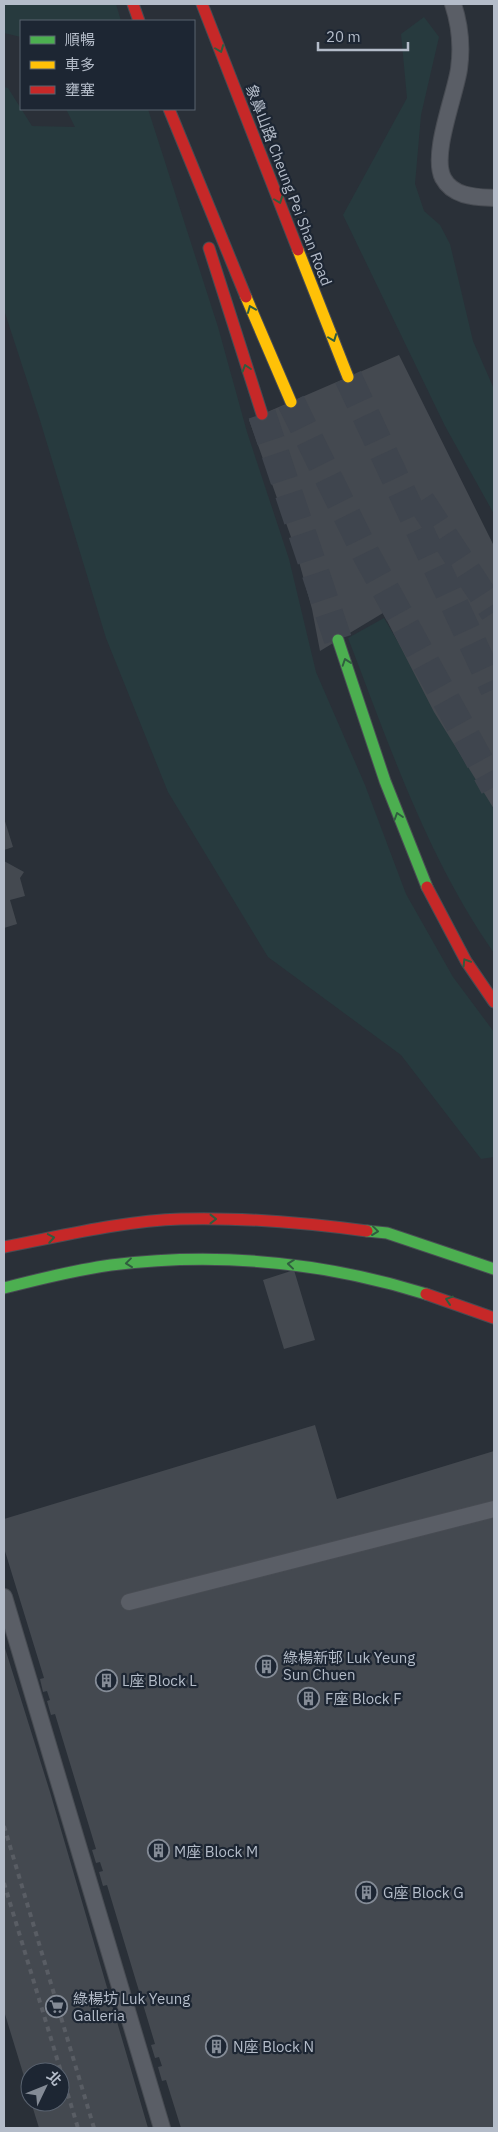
<svg xmlns="http://www.w3.org/2000/svg" width="498" height="2132" viewBox="0 0 498 2132" font-family="'IBM Plex Sans','Noto Sans TC',sans-serif">
<style>
.green{fill:#273a3e}
.building{fill:#444950}
.lines{fill:none;stroke-linecap:round;stroke-linejoin:round}
.highway-tunnel{stroke:#3f454e;stroke-width:28;stroke-dasharray:28 14;stroke-linecap:butt}
.lane-casing{stroke:#484c53;stroke-width:18}
.fast-casing{stroke:#484c53;stroke-width:13}
.slow-casing{stroke:#484c53;stroke-width:13}
.jam-casing{stroke:#484c53;stroke-width:13}
.lane{stroke:#5a5e66;stroke-width:16}
.fast{stroke:#4caf50;stroke-width:11}
.slow{stroke:#ffc107;stroke-width:11}
.jam{stroke:#c62828;stroke-width:11}
.rail{stroke:#595d64;stroke-width:4;stroke-dasharray:5 5;stroke-linecap:butt}
.oneway{stroke:#305d3f}
.labels{text-anchor:middle;dominant-baseline:central;stroke-width:4.5;stroke-linejoin:round;paint-order:stroke}
.street-label{font-size:15px;fill:#b4bcc9;stroke:#1d2633}
.poi-label{font-size:15px;fill:#b4bcc9;stroke:#1d2633;text-anchor:start}
</style>
<rect width="100%" height="100%" fill="#2a3038"/>
<path class="green" d="M 4,4 L 116,4 L 121,21 L 21,21 L 21,37 L 4,33 Z
M 424,17 L 439,37 L 421,115 L 415,184 L 424,211 L 440,225 L 450,244 L 473,341 L 494,389 L 494,514 L 445,426 L 343,215 L 407,98 L 401,34 Z
M 4,87 L 8,88 L 32,126 L 75,127 L 66,109 L 148,109 L 218,327 L 247,432 L 289,559 L 316,672 L 365,785 L 406,894 L 453,977 L 494,1032 L 494,1157 L 481,1159 L 401,1055 L 268,957 L 168,792 L 106,638 L 39,417 L 4,310 Z
M 384,618 L 494,806 L 494,953 C 427,857 390,747 348,638 Z"/>
<path class="building" d="M 399,355 L 494,546 L 494,809 L 434,712 L 383,613 L 320,651 L 312,609 L 296,551 L 249,420 Z
M 4,818 L 13,847 L 4,850 Z
M 4,861 L 24,872 L 20,878 L 25,896 L 10,900 L 17,924 L 4,928 Z
M 294,1270 L 315,1340 L 284,1349 L 263,1280 Z
M 315,1425 L 337,1499 L 494,1451 L 494,2128 L 181,2128 L 166,2080 L 162,2081 L 158,2067 L 162,2066 L 159,2057 L 155,2058 L 151,2045 L 155,2044 L 107,1885 L 103,1886 L 99,1872 L 103,1871 L 100,1862 L 96,1863 L 92,1850 L 96,1849 L 55,1714 L 51,1715 L 47,1701 L 50,1700 L 47,1691 L 43,1692 L 40,1679 L 44,1678 L 4,1548 L 4,1519 Z
M 4,1645 L 50,1792 L 148,2128 L 39,2128 L 31,2102 L 60,2102 L 60,2072 L 30,2072 L 30,2096 L 4,2011 Z"/>
<g class="lines">
<path class="highway-tunnel" d="M 348,377 L 494,689
M 291,402 L 366,554 L 494,787
M 262,414 L 338,640
M 421,501 L 494,612"/>
<defs>
<path id="lane" d="M 453,4 C 460,25 462,47 459,69 C 455,96 431,154 443,178 C 453,197 476,197 494,198
M 4,1597 L 162,2128
M 129,1602 L 494,1509"/>
<path id="fast" d="M 338,640 L 385,781 L 427,887
M 367,1231 L 387,1233 L 494,1269
M 4,1288 C 39,1279 75,1270 111,1265 C 217,1252 324,1262 426,1294"/>
<path id="slow" d="M 298,250 L 348,377
M 246,297 L 291,402"/>
<path id="jam" d="M 133,4 L 139,21
M 202,4 L 298,250
M 169,109 L 246,297
M 209,248 L 262,414
M 427,887 L 466,961 L 494,1002
M 4,1247 C 62,1236 122,1221 181,1219 C 243,1217 306,1223 367,1231
M 426,1294 L 494,1318"/>
</defs>
<use href="#lane" class="lane-casing"/>
<use href="#fast" class="fast-casing"/>
<use href="#slow" class="slow-casing"/>
<use href="#jam" class="jam-casing"/>
<use href="#lane" class="lane"/>
<use href="#fast" class="fast"/>
<use href="#slow" class="slow"/>
<use href="#jam" class="jam"/>
<path class="rail" d="M 4,1826 L 94,2128
M 4,1883 L 78,2128"/>
</g>
<defs><path id="oneway-chevron" d="M-2-3.5L2.5 0L-2 3.5" fill="none" stroke-width="1.6" stroke-linecap="round" stroke-linejoin="round" transform="scale(1.25)"/></defs>
<g class="oneway">
<use href="#oneway-chevron" transform="translate(220 49) rotate(69)"/>
<use href="#oneway-chevron" transform="translate(279 200) rotate(69)"/>
<use href="#oneway-chevron" transform="translate(251 309) rotate(-112)"/>
<use href="#oneway-chevron" transform="translate(333 338) rotate(69)"/>
<use href="#oneway-chevron" transform="translate(246 368) rotate(-108)"/>
<use href="#oneway-chevron" transform="translate(346 662) rotate(-109)"/>
<use href="#oneway-chevron" transform="translate(398 816) rotate(-108)"/>
<use href="#oneway-chevron" transform="translate(466 962) rotate(-122)"/>
<use href="#oneway-chevron" transform="translate(213 1219)"/>
<use href="#oneway-chevron" transform="translate(375 1231) rotate(7)"/>
<use href="#oneway-chevron" transform="translate(51 1238) rotate(-10)"/>
<use href="#oneway-chevron" transform="translate(129 1263) rotate(173)"/>
<use href="#oneway-chevron" transform="translate(291 1264) rotate(-174)"/>
<use href="#oneway-chevron" transform="translate(449 1300) rotate(-162)"/>
</g>
<defs>
<symbol id="building-ring" viewBox="-11 -11 22 22"><circle r="9.5" fill="#1d2633" stroke="#848b96" stroke-width="1.5"/><path d="M-4-6H4V6H1V3H-1V6H-4ZM-2.5-4.3h1.7v1.8h-1.7ZM.8-4.3h1.7v1.8H.8ZM-2.5-1h1.7V.8h-1.7ZM.8-1h1.7V.8H.8Z" fill="#848b96"/></symbol>
<symbol id="supermarket-ring" viewBox="-11 -11 22 22"><circle r="9.5" fill="#1d2633" stroke="#848b96" stroke-width="1.5"/><path d="M-6-5.5h2.5l.6 2H6L4.5 2H-2.5L-4.4-4H-6ZM-1.5 3.2a1.3 1.3 0 1 0 .1 0ZM3 3.2a1.3 1.3 0 1 0 .1 0Z" fill="#848b96"/></symbol>
</defs>
<g fill-rule="evenodd">
<use href="#building-ring" x="254" y="1654" width="25" height="25"/>
<use href="#building-ring" x="94" y="1668" width="25" height="25"/>
<use href="#building-ring" x="296" y="1686" width="25" height="25"/>
<use href="#building-ring" x="146" y="1838" width="25" height="25"/>
<use href="#building-ring" x="354" y="1880" width="25" height="25"/>
<use href="#supermarket-ring" x="44" y="1994" width="25" height="25"/>
<use href="#building-ring" x="204" y="2034" width="25" height="25"/>
</g>
<g class="labels">
<g class="street-label">
<text transform="translate(289 185) rotate(69)">象鼻山路 Cheung Pei Shan Road</text>
</g>
<g class="poi-label">
<text x="283" y="1657">綠楊新邨 Luk Yeung<tspan x="283" dy="17">Sun Chuen</tspan></text>
<text x="122" y="1680">L座 Block L</text>
<text x="325" y="1698">F座 Block F</text>
<text x="174" y="1851">M座 Block M</text>
<text x="383" y="1892">G座 Block G</text>
<text x="73" y="1998">綠楊坊 Luk Yeung<tspan x="73" dy="17">Galleria</tspan></text>
<text x="233" y="2046">N座 Block N</text>
</g>
</g>
<rect width="498" height="2132" fill="none" stroke="#b4bcc9" stroke-width="10"/>
<rect x="20" y="20" width="175" height="90" fill="#1d2633" stroke="#59626f"/>
<rect x="30" y="36" width="25" height="8" fill="#4caf50" stroke="#59626f"/>
<text x="65" y="45" font-size="15" fill="#b4bcc9">順暢</text>
<rect x="30" y="61" width="25" height="8" fill="#ffc107" stroke="#59626f"/>
<text x="65" y="70" font-size="15" fill="#b4bcc9">車多</text>
<rect x="30" y="86" width="25" height="8" fill="#c62828" stroke="#59626f"/>
<text x="65" y="95" font-size="15" fill="#b4bcc9">壅塞</text>
<g transform="translate(45 2087) rotate(47)"><circle r="24" fill="#1d2633" stroke="#59626f"/>
<path d="M0-4L9 19L0 12L-9 19Z" fill="#848b96"/>
<text y="-8" font-size="14" font-weight="bold" text-anchor="middle" fill="#b4bcc9">北</text>
</g>
<path d="M318 42v8h90v-8" fill="none" stroke="#b4bcc9" stroke-width="2.5"/>
<text x="326" y="42" font-size="15" fill="#b4bcc9" stroke="#1d2633" stroke-width="4" paint-order="stroke">20 m</text>
</svg>
